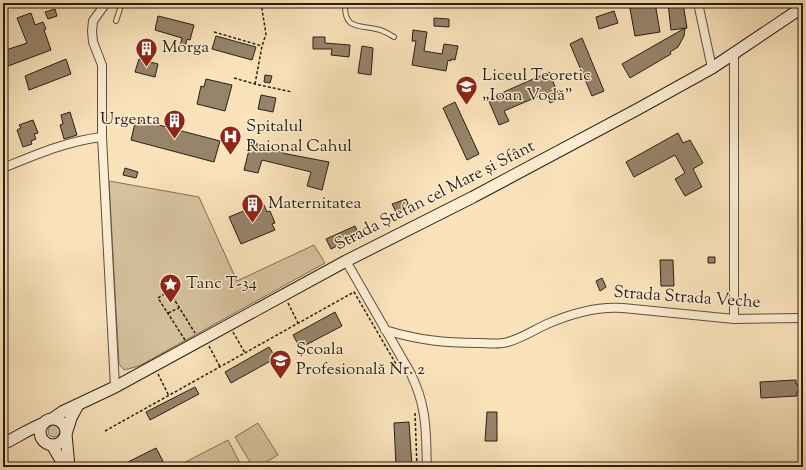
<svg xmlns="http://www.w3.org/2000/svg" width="806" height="470" viewBox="0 0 806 470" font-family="'Sorts Mill Goudy',serif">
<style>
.green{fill:#d7c29f;stroke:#80705a}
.building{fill:#96846b;stroke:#2a1e14}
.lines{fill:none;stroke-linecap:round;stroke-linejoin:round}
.lane-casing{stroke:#5e4f3e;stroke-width:6}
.street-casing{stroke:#5e4f3e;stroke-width:10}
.secondary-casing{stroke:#2a1e14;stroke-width:13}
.path{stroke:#2a1e14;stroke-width:1.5;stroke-dasharray:3 2;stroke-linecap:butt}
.lane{stroke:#fcedd3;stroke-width:4}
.street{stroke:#fcedd3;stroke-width:8}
.secondary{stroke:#fcedd3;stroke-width:11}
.labels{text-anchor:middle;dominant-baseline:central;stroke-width:3;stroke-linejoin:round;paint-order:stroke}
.poi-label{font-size:17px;fill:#2a1e14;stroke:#fcedd3;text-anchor:start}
.street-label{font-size:17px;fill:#2a1e14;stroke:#fcedd3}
</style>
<rect width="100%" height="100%" fill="#fae3bb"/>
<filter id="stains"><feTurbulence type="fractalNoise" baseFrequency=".005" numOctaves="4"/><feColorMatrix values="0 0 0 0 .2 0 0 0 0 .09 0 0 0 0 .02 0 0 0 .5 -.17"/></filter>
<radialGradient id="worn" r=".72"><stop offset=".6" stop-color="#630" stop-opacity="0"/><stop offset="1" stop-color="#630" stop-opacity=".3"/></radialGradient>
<path class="green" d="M 109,181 L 199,197 L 237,281 L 314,245 L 325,263 L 139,366 L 124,370 L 119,364 Z
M 258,423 L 278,455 L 258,467 L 253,467 L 235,437 Z
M48 431a6 6 0 1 1 12 0a6 6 0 1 1-12 0Z
M 228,440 L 242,467 L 176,467 Z"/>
<path class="building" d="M 629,3 L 655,3 L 660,32 L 635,36 Z
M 668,3 L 683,3 L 687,28 L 671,30 Z
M 55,9 L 57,16 L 48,19 L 45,12 Z
M 614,11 L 618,23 L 599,29 L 596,17 Z
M 31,13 L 35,25 L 43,22 L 46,29 L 44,30 L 51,50 L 3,68 L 3,51 L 27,43 L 17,18 Z
M 158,16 L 194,25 L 190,40 L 187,39 L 185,47 L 180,46 L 182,38 L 155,30 Z
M 434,18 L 449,19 L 449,27 L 434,26 Z
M 685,28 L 684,36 L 678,47 L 670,52 L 671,54 L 630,78 L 622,64 Z
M 413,30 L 427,32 L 424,51 L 442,54 L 444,44 L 458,46 L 455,60 L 451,59 L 451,61 L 448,60 L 446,71 L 412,65 L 416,41 L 412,41 Z
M 216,36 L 256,47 L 252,60 L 212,49 Z
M 313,37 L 325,37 L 325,43 L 350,45 L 349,57 L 331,55 L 332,49 L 313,49 Z
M 582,38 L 604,91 L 592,96 L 570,44 Z
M 362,46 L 373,48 L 371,75 L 358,73 Z
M 66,59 L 71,74 L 29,90 L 25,76 Z
M 139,59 L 158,64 L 155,77 L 135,72 Z
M 549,72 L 560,98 L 550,103 L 546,93 L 504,111 L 509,121 L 499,125 L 488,99 Z
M 265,75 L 272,76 L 270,83 L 264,82 Z
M 206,79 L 232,85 L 225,111 L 197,104 L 201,86 L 204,87 Z
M 261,95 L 276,98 L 273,112 L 258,109 Z
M 455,102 L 479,154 L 467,160 L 443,108 Z
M 70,112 L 77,135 L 64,139 L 60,125 L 63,124 L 61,115 Z
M 136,119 L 220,141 L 214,162 L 131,140 Z
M 33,120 L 38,133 L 34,134 L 36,139 L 31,141 L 32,144 L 23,147 L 17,130 L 21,128 L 19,125 Z
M 678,133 L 683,143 L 690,140 L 703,163 L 693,169 L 702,187 L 685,196 L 675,179 L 685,173 L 675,155 L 634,177 L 626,162 Z
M 251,142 L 287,154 L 329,162 L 322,190 L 307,186 L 311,172 L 262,160 L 258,173 L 244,170 Z
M 125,168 L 138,172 L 136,178 L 123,175 Z
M 406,199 L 409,206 L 396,212 L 392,204 Z
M 263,203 L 267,212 L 270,211 L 275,223 L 272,224 L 275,230 L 241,244 L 229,217 Z
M 355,226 L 359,235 L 331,249 L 326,239 Z
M 708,257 L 715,257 L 715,263 L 708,263 Z
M 660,260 L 673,260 L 674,286 L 661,286 Z
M 602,278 L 606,287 L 600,291 L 596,281 Z
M 335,312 L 342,326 L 300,348 L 293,335 Z
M 269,347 L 276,358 L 231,383 L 225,372 Z
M 796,380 L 796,384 L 798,384 L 799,392 L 797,392 L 797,396 L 761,398 L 760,382 Z
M 195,387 L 199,394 L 150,420 L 146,412 Z
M 487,412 L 497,412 L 497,441 L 485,441 Z
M 409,422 L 412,467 L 396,467 L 394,423 Z
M 156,448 L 163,461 L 152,467 L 118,467 Z"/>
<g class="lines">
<defs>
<path id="lane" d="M 345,3 C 344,29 357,25 376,29 C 383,30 389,34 394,37
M 116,21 L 122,3"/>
<path id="street" d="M 106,3 L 93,21 L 92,31 L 93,42 L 102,65 L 102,137 L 115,387
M 698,3 L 712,68
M 3,168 C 35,155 67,141 102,137
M 346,261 L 411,374 C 416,385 421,397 423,410 C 427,428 426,448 427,467
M 734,319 L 734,53
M 385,330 C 418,340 444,343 478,343 C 488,343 498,345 508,342 C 522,338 534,330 547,324 C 570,314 598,306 623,308 L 734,319 L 803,318"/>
<path id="secondary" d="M 52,419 L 62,412 L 115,387 L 346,261 L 473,197 L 638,109 L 712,68 L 803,7
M40 432a13 13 0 1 1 26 0a13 13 0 1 1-26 0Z
M 3,444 C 17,437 29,429 44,423
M 52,445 L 65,467
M 69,467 L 66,434 L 71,418 L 78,405"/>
</defs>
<use href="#lane" class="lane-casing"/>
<use href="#street" class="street-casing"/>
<use href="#secondary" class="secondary-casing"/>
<path class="path" d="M 214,32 L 262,46
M 234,78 L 255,84 L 292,92
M 255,84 L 262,46 L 266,34 L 261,3
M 288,303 L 298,323
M 168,313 L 179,308
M 233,332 L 245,353
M 185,340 L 158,298 L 169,291 L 195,333
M 209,346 L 220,367
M 158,374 L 169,396
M 415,413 L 417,467
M 105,431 L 354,292 L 396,364"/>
<use href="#lane" class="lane"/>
<use href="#street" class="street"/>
<use href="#secondary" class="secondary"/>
</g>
<defs>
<symbol id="building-pin" viewBox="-11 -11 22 30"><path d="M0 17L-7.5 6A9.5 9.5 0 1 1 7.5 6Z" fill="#8f2418" stroke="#fcedd3"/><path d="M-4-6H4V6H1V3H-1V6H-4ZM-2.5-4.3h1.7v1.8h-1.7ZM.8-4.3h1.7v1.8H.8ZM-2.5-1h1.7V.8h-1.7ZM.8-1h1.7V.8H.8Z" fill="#fff"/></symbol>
<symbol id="school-pin" viewBox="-11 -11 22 30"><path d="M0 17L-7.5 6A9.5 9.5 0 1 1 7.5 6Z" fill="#8f2418" stroke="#fcedd3"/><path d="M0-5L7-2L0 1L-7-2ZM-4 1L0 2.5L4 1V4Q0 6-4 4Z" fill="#fff"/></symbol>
<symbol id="hospital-pin" viewBox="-11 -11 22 30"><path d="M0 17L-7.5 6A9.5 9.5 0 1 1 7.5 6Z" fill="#8f2418" stroke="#fcedd3"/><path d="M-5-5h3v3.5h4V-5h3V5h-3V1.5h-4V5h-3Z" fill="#fff"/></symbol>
<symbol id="sight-pin" viewBox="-11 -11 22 30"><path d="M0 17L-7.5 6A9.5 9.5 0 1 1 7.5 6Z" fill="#8f2418" stroke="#fcedd3"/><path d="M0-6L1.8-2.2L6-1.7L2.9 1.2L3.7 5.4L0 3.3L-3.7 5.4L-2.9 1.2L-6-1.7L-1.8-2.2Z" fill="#fff"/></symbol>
<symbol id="university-pin" viewBox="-11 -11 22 30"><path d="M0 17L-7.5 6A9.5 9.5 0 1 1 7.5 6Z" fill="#8f2418" stroke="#fcedd3"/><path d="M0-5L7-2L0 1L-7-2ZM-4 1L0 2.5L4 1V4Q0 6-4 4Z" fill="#fff"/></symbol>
</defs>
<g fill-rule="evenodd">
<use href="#building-pin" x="134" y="36" width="25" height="34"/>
<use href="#school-pin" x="454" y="74" width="25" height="34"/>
<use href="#building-pin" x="162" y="108" width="25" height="34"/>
<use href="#hospital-pin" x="218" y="124" width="25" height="34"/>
<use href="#building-pin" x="240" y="192" width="25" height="34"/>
<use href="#sight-pin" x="158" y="272" width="25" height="34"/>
<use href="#university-pin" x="268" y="348" width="25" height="34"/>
</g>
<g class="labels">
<g class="poi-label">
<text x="162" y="48">Morga</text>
<text x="482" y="76">Liceul Teoretic<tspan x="482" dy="20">„Ioan Vodă”</tspan></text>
<text x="160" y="120" text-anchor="end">Urgenta</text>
<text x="246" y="127">Spitalul<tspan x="246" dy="20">Raional Cahul</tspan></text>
<text x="268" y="204">Maternitatea</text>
<text x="186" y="284">Tanc T-34</text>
<text x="296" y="350">Școala<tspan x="296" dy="20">Profesională Nr. 2</tspan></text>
</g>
<g class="street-label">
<text transform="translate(435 196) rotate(-27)">Strada Ștefan cel Mare și Sfânt</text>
<text transform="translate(687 298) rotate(4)">Strada Strada Veche</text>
</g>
</g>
<rect width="806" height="470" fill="none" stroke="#fae3bb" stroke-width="16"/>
<rect x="4" y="4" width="798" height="462" fill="none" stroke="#2a1e14" stroke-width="2"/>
<rect x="8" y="8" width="790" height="454" fill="none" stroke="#2a1e14"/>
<rect width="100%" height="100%" filter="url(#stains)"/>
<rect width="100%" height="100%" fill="url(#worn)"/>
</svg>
